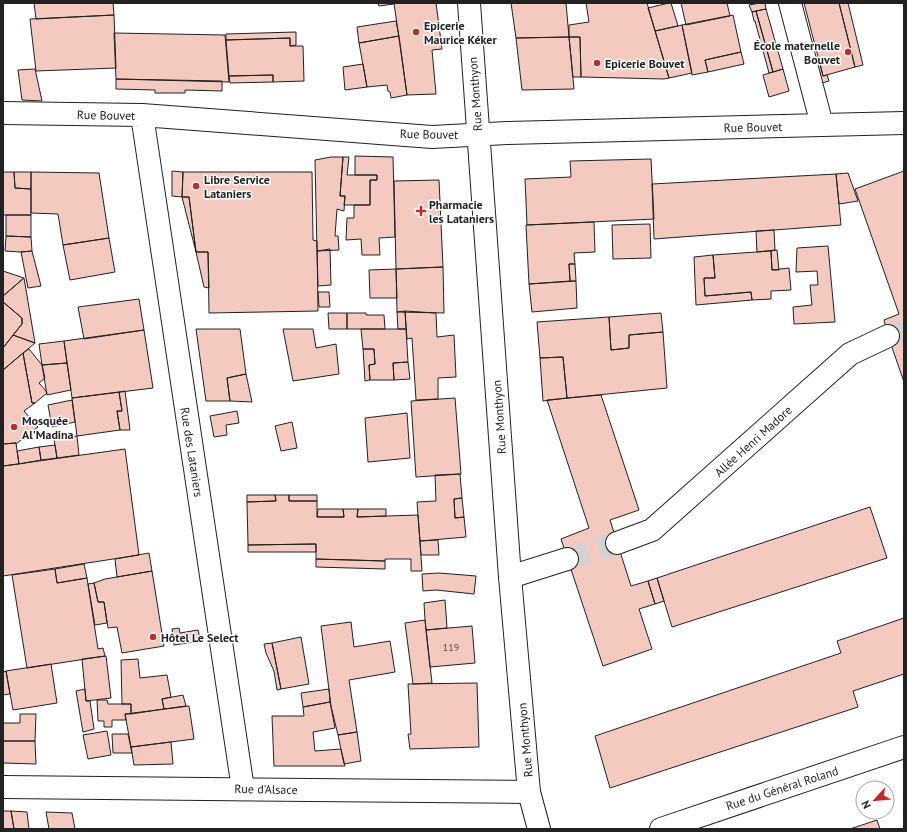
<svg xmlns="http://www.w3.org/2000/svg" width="907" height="832" viewBox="0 0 907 832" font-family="'PT Sans',sans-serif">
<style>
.building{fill:#f3c9c0;stroke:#222}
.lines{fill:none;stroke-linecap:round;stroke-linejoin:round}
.minor-tunnel{stroke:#d3d3d3;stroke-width:22;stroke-dasharray:22 11;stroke-linecap:butt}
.minor-casing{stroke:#222;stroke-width:24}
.major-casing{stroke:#222;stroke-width:24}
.minor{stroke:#fff;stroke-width:22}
.major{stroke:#fff;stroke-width:22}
.poi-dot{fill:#c62828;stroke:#fff;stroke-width:1.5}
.labels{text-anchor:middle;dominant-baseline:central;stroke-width:3;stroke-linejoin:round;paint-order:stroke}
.number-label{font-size:10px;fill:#564c4a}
.poi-label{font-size:12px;font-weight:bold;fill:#222;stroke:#fff;text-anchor:start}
.street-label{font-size:12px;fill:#222;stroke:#fff}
</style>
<rect width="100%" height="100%" fill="#fff"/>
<path class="building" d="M 34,3 L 113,3 L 114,15 L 36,19 Z
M 378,3 L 394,3 L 394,4 L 379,6 Z
M 394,3 L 436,3 L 442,49 L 432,50 L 436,94 L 407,95 Z
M 511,3 L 566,3 L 569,37 L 516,38 Z
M 586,3 L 647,3 L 669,78 L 664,79 L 581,77 L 580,37 L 569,37 L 569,25 L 589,22 Z
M 669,3 L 671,3 L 678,26 L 655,31 L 648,8 Z
M 681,3 L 727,3 L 730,16 L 686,25 Z
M 760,3 L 765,3 L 766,9 L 752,12 L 749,5 Z
M 804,3 L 839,3 L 855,67 L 823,76 Z
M 839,3 L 848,3 L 863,65 L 855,67 Z
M 766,9 L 783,69 L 773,72 L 756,11 Z
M 756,11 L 773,72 L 769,73 L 755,21 L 754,21 L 752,12 Z
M 114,15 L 116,68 L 36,71 L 30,19 Z
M 733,15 L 741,52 L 705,60 L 708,72 L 692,75 L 682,25 Z
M 396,21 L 399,36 L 359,43 L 357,27 Z
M 682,25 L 692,73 L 669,78 L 655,31 Z
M 296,32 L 296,45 L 290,46 L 290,38 L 226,40 L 226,34 Z
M 114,33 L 225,35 L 229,82 L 116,79 Z
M 399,36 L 407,95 L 391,98 L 390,92 L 388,91 L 387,85 L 367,87 L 359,43 Z
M 569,37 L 574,89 L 522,90 L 516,38 Z
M 569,37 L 580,37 L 581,77 L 573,77 Z
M 290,38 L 290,46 L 303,46 L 304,81 L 273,82 L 273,75 L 229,76 L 226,40 Z
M 741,52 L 744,64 L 708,72 L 705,60 Z
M 819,59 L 823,76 L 827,75 L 829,81 L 815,85 L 809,62 Z
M 363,64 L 367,87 L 345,90 L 343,67 Z
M 35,69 L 42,101 L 22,100 L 18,70 Z
M 783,69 L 789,91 L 769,97 L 763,75 Z
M 273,75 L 273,82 L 230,83 L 229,76 Z
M 116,79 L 222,81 L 222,91 L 185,90 L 185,93 L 155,93 L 155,90 L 116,89 Z
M 355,156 L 393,157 L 395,237 L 379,238 L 380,255 L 362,255 L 361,239 L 346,240 L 347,218 L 354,218 L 354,205 L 370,205 L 370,180 L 377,180 L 377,175 L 355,175 Z
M 331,157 L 343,157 L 340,196 L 345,196 L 344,211 L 337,209 L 335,236 L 338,236 L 339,250 L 317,251 L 315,160 Z
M 343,157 L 349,157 L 347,175 L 377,175 L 377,180 L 370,180 L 370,205 L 344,205 L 345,196 L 340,196 Z
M 651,159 L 654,219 L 527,225 L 525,179 L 571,177 L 570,161 Z
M 172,171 L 183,172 L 182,197 L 172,196 Z
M 904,171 L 904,382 L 888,336 L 884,320 L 899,314 L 855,189 Z
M 3,172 L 14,172 L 15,188 L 31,189 L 31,215 L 3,215 Z
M 14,172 L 31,172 L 31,189 L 15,188 Z
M 31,172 L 99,173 L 109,238 L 63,245 L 58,214 L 31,213 Z
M 183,172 L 312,172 L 313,240 L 317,241 L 318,311 L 209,313 L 208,252 L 196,252 L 189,197 L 182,197 Z
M 848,173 L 858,201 L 839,204 L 836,174 Z
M 836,174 L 841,225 L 654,239 L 652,184 Z
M 439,180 L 443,267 L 396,269 L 394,181 Z
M 182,197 L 189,197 L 196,252 Z
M 6,215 L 31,215 L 31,237 L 6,236 Z
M 594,222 L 595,252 L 574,253 L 575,264 L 569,264 L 570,281 L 529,284 L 526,225 Z
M 650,224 L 651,258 L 613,259 L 612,225 Z
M 774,230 L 775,250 L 757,252 L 756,231 Z
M 6,236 L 31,237 L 32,251 L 21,252 L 5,251 Z
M 109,238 L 115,272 L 70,280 L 63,245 Z
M 828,246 L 835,322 L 794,324 L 793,307 L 812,305 L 810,285 L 818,285 L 817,271 L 796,272 L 797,248 Z
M 330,249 L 331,285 L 318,286 L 317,251 Z
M 777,250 L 779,270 L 772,270 L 771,251 Z
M 32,251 L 41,286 L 28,288 L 21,252 Z
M 771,251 L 772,270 L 789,268 L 791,290 L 771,291 L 771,299 L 752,300 L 751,292 L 705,296 L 704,278 L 715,278 L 713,255 Z
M 196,252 L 208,252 L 209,288 L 204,287 Z
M 713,255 L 715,278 L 704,278 L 705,296 L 751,292 L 752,300 L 696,305 L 694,257 Z
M 569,264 L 575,264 L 576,281 L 570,281 Z
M 443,267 L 444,313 L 397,312 L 396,269 Z
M 396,269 L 397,298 L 370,298 L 369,270 Z
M 3,271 L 24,278 L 3,296 Z
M 24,278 L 35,343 L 13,335 L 22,324 L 22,318 L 3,302 L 3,296 Z
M 576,281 L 577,308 L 532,312 L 529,284 Z
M 318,292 L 329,292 L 330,307 L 319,307 Z
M 139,299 L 144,330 L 84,339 L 78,307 Z
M 3,302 L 22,318 L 22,324 L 3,348 Z
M 405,311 L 436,313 L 437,337 L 454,335 L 456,377 L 438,378 L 438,399 L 416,400 L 412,338 L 407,339 Z
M 405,311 L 406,329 L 398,329 L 397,312 Z
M 328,313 L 347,313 L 347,329 L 329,329 Z
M 347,313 L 366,313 L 366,315 L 384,315 L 385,329 L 347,329 Z
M 661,313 L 663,332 L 629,335 L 629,348 L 611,350 L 609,317 Z
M 609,317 L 611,350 L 629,348 L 629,335 L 663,332 L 667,388 L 567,398 L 563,357 L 540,358 L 537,322 Z
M 196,329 L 240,329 L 246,374 L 227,378 L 230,401 L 206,401 Z
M 283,329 L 313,329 L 316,348 L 336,344 L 339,374 L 293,381 Z
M 361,329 L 406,329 L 408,362 L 393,363 L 394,380 L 370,380 L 369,365 L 375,364 L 374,349 L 363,349 Z
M 144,330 L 153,388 L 72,398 L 64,341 Z
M 13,335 L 35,343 L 3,370 L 3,348 Z
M 64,341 L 67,363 L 42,365 L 39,344 Z
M 29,349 L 42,365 L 45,378 L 39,383 L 46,391 L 47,393 L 35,403 L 32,403 L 23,353 Z
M 363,349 L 374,349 L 375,364 L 369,365 L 370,380 L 365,381 Z
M 23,353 L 32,403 L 35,403 L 24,411 L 38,427 L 16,444 L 16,443 L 3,444 L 3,370 Z
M 563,357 L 567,398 L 543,401 L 540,358 Z
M 408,362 L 410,379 L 394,380 L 393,363 Z
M 67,363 L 71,390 L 47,395 L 42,365 Z
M 246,374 L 252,402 L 230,401 L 227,378 Z
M 125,391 L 130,430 L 120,430 L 117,411 L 122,411 L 119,392 Z
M 119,392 L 122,411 L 117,411 L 120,430 L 77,436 L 72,398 Z
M 601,395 L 639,510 L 610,520 L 631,586 L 648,581 L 655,604 L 639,609 L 652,649 L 603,666 L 561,539 L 589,528 L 547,400 Z
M 455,398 L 461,474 L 416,477 L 411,401 Z
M 72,400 L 75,422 L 52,427 L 48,405 Z
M 237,411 L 239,423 L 226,425 L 227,435 L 214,437 L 210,416 Z
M 407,413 L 410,458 L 368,462 L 365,418 Z
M 292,422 L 297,448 L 281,451 L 275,426 Z
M 77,436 L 79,455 L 57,458 L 54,439 Z
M 16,443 L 19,464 L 3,466 L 3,444 Z
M 55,445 L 57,458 L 41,460 L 39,447 Z
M 39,447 L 41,460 L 19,464 L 17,451 Z
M 125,449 L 139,555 L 3,576 L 3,466 Z
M 460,474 L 462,498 L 454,499 L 455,518 L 464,517 L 466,537 L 420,541 L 417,502 L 436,501 L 435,475 Z
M 247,495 L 275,495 L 276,501 L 247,502 Z
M 275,495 L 289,495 L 289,501 L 317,501 L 317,517 L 344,517 L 343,509 L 358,509 L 357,517 L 418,515 L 422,571 L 411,571 L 411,559 L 385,559 L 385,561 L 316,559 L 316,544 L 248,545 L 247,502 L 276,501 Z
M 289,495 L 317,495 L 317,501 L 289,501 Z
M 462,498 L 464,517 L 455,518 L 454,499 Z
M 870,507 L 887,558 L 672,627 L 657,578 Z
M 318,509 L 343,509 L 344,517 L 317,517 Z
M 358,509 L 386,509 L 386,516 L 357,517 Z
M 438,540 L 439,555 L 421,555 L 420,541 Z
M 316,544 L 316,552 L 248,552 L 248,545 Z
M 149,553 L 152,571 L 117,577 L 115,559 Z
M 316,559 L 385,561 L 385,569 L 316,567 Z
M 84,564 L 87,578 L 57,583 L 55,569 Z
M 55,569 L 57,583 L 87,578 L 98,649 L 103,648 L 105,656 L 27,668 L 12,575 Z
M 152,571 L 164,646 L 122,653 L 117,627 L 108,628 L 104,602 L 98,602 L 94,583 L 105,579 Z
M 439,573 L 476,576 L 474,594 L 436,590 L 423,591 L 422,574 Z
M 657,578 L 664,601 L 655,604 L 648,581 Z
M 94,583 L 98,602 L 104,602 L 107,623 L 95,625 L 88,584 Z
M 445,600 L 447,628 L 426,630 L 425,620 L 424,603 Z
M 904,618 L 904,674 L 853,691 L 858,707 L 610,788 L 595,736 L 841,653 L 837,641 Z
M 425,620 L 432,683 L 413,684 L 405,623 Z
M 351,622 L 354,647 L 390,641 L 395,672 L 349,680 L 357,732 L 338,735 L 331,706 L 321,626 Z
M 472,626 L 475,663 L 430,667 L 426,630 Z
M 179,628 L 180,633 L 198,630 L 201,641 L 174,645 L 172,629 Z
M 301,637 L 309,684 L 281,689 L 272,643 Z
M 272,643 L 281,689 L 277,690 L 274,671 L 266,653 L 264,644 Z
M 106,656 L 111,698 L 86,701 L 82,659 Z
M 138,659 L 140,678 L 167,675 L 171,697 L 162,699 L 164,709 L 131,714 L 131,704 L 122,704 L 121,660 Z
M 51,664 L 57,703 L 13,710 L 6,671 Z
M 6,671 L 10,694 L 3,695 L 3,672 Z
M 477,683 L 479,747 L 410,749 L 408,734 L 411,734 L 408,684 Z
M 85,689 L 86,701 L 90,701 L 94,729 L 83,732 L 76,691 Z
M 329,689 L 330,702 L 303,707 L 301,693 Z
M 183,695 L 186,706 L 164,709 L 162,699 Z
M 97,700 L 107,700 L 108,704 L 131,704 L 131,714 L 125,714 L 126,720 L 112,720 L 112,727 L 104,727 L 104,721 L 98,721 Z
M 330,702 L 335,728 L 313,732 L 315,751 L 341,749 L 345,766 L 274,766 L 272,716 L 304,716 L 303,707 Z
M 189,706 L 194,739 L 131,747 L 125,714 Z
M 20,714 L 36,714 L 35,741 L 3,741 L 3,723 L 20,723 Z
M 107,731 L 111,755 L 88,759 L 83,735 Z
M 357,732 L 361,761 L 344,764 L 338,735 Z
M 112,734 L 128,734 L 132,753 L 113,753 Z
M 3,741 L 35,741 L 36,764 L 3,763 Z
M 171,742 L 173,764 L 134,765 L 131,747 Z
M 3,811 L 11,811 L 14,829 L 3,829 Z
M 11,811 L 27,812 L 29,829 L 14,829 Z
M 46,812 L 72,813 L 75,829 L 49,829 Z
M 877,820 L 880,829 L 850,829 Z"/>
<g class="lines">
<path class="minor-tunnel" d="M 888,336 L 904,331
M 567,559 L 617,543"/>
<defs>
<path id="minor" d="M 790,3 L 822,125
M 3,113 L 142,115 L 432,137 L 507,133 L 904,123
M 142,115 L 243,789
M 617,543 L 652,530 L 850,354 L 888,336
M 510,577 L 567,559
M 3,787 L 529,792
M 661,829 L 904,747"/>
<path id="major" d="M 469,3 L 510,577 L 529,792 L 539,829"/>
</defs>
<use href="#minor" class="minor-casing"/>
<use href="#major" class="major-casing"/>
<use href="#minor" class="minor"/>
<use href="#major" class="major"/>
</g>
<g class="poi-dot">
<circle cx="416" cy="32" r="4"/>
<circle cx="848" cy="52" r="4"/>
<circle cx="597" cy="63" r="4"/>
<circle cx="196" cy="186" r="4"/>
<path d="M419 205h4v4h4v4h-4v4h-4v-4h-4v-4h4z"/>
<circle cx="14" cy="427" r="4"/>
<circle cx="153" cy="637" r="4"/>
</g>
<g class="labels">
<g class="number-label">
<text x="451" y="647">119</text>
</g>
<g class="poi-label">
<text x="424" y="25">Epicerie<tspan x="424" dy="14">Maurice Kéker</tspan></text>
<text x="840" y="45" text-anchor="end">École maternelle<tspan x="840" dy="14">Bouvet</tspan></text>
<text x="605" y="63">Epicerie Bouvet</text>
<text x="204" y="179">Libre Service<tspan x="204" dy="14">Lataniers</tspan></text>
<text x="429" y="204">Pharmacie<tspan x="429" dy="14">les Lataniers</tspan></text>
<text x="22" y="420">Mosquée<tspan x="22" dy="14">Al'Madina</tspan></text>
<text x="161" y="637">Hôtel Le Select</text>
</g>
<g class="street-label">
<text transform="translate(475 94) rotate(-94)">Rue Monthyon</text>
<text transform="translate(106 115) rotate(1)">Rue Bouvet</text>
<text transform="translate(753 127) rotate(-1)">Rue Bouvet</text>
<text transform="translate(429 134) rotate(1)">Rue Bouvet</text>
<text transform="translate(499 417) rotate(-94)">Rue Monthyon</text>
<text transform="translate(753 441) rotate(-42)">Allée Henri Madore</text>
<text transform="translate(192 452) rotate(81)">Rue des Lataniers</text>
<text transform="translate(525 740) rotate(-95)">Rue Monthyon</text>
<text transform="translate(782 788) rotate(-18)">Rue du Général Roland</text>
<text transform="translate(266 789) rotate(1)">Rue d'Alsace</text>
</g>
</g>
<rect width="907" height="832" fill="none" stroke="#222222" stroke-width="8"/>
<g transform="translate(875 800) rotate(243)"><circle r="19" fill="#ffffff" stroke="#a7a7a7"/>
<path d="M0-3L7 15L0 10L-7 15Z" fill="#c62828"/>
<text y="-6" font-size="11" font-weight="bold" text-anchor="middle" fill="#222222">N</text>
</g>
</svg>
